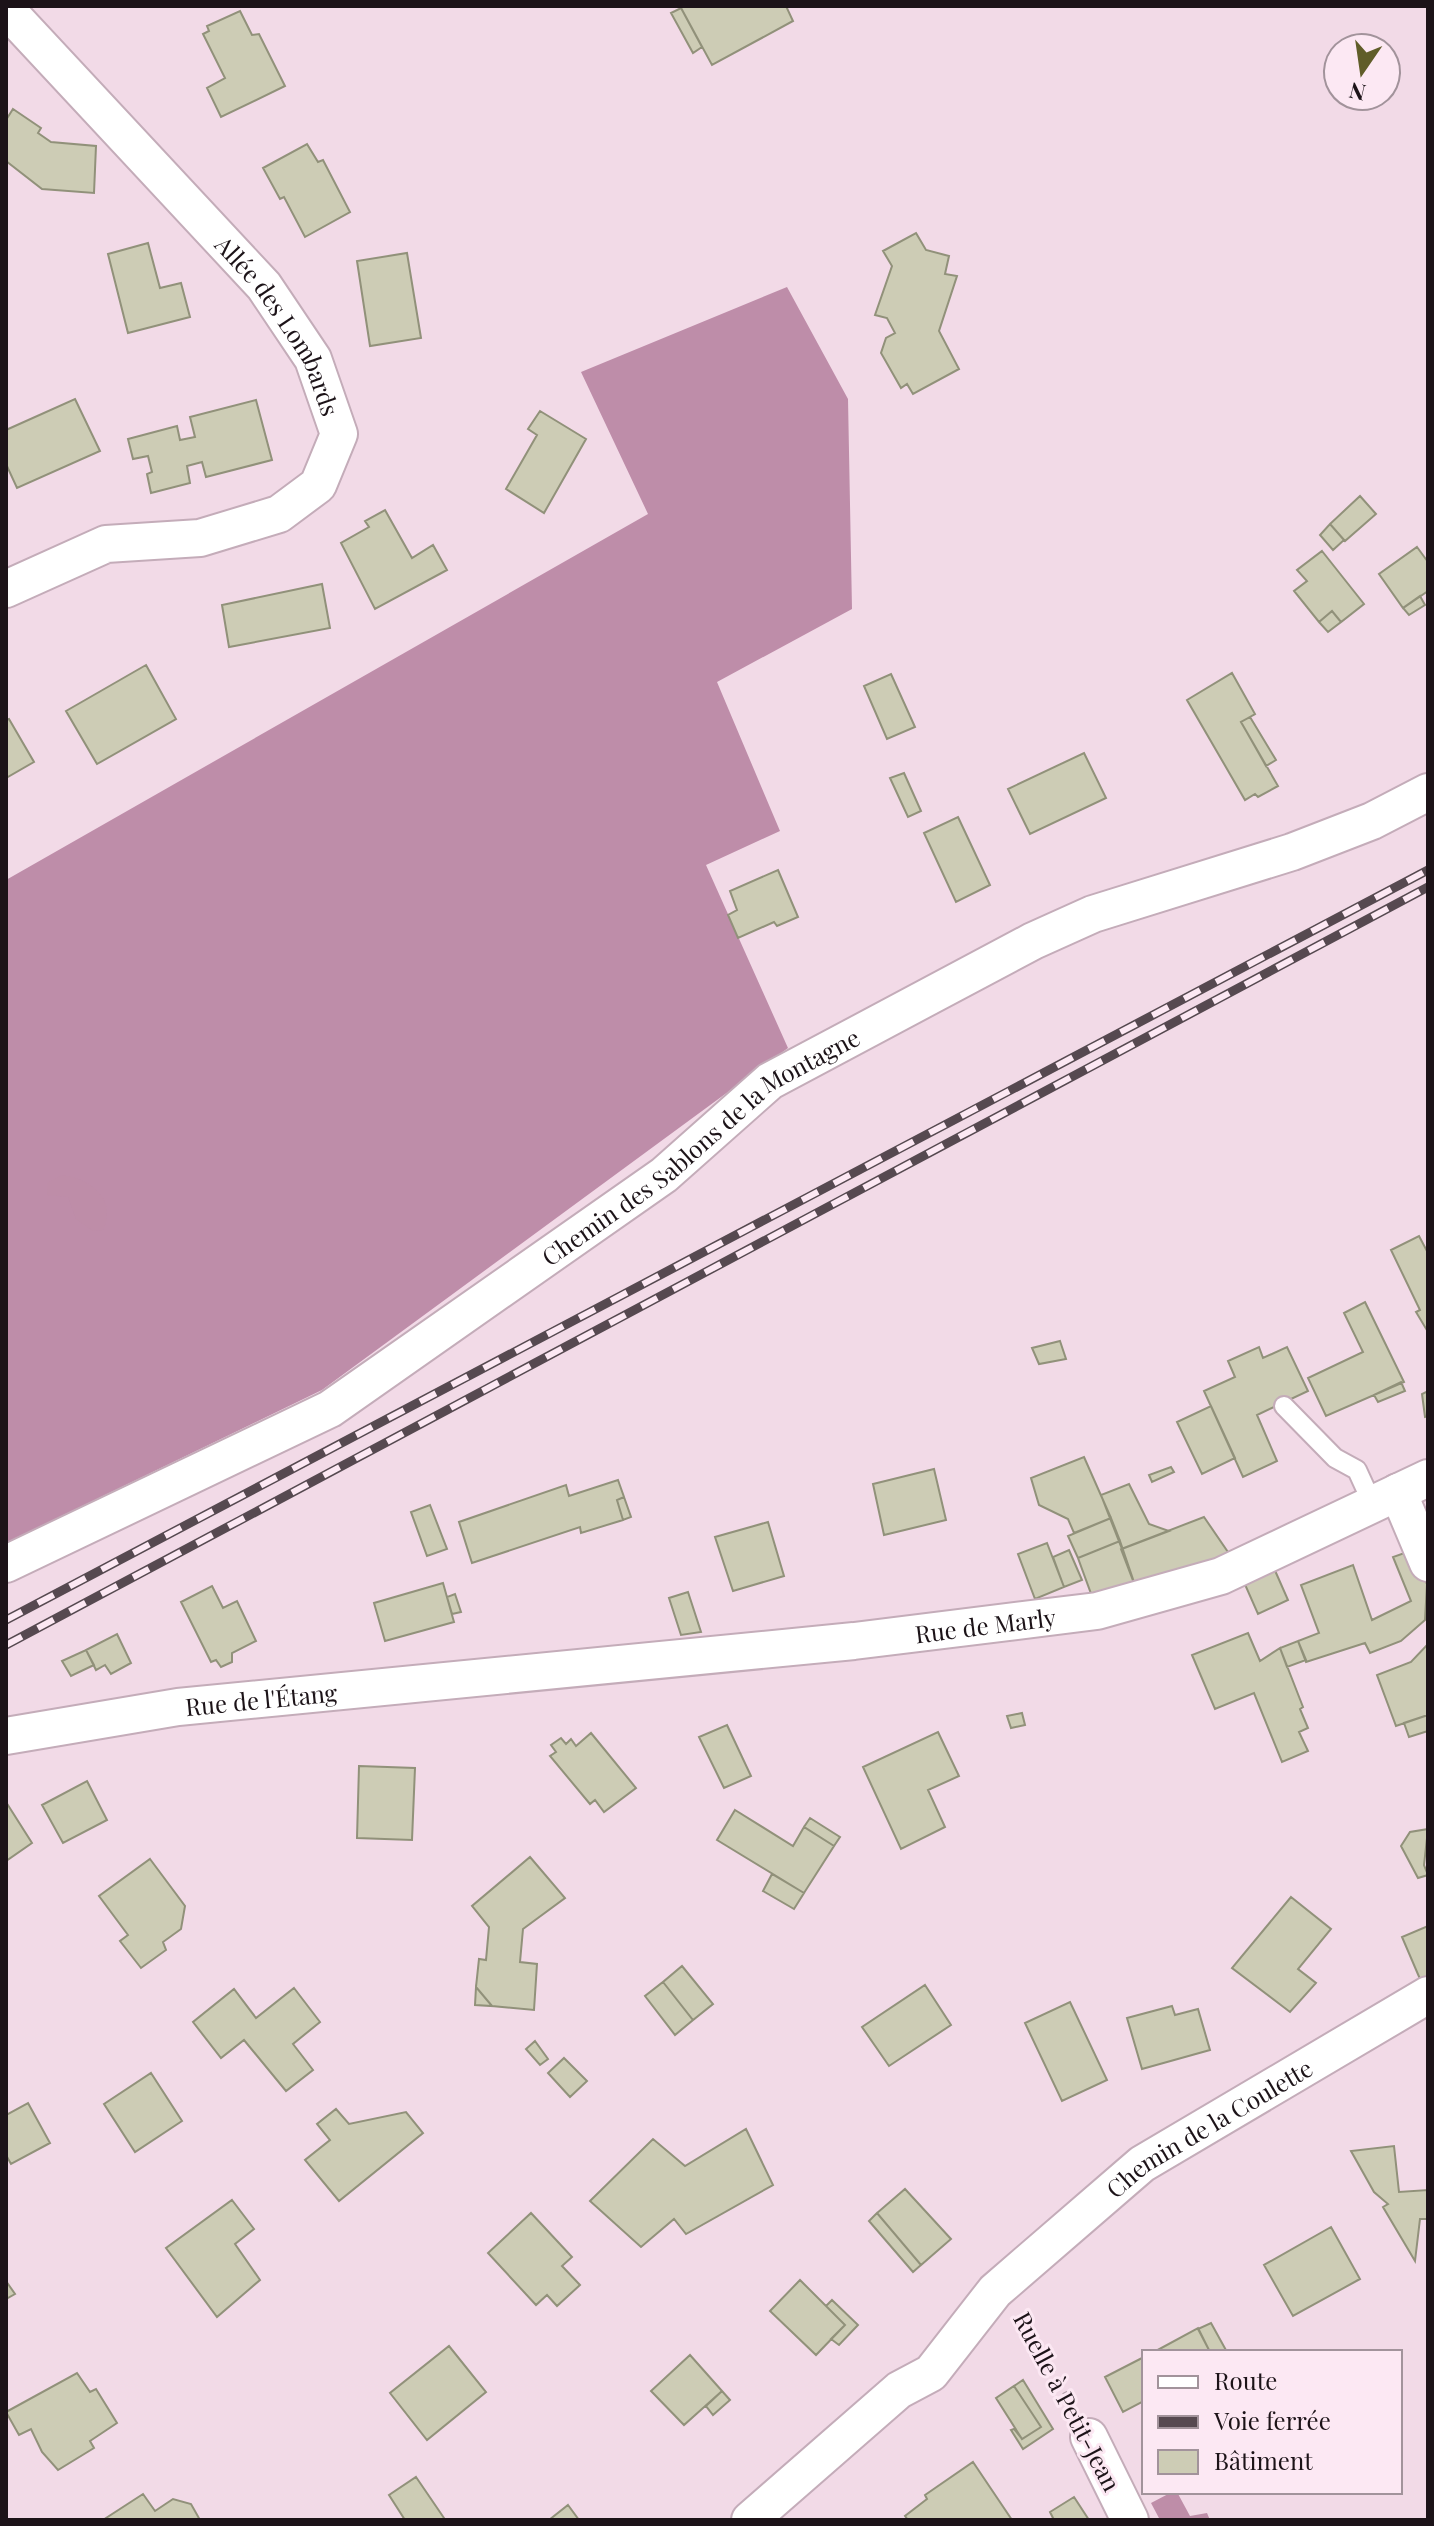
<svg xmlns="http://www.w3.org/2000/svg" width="1434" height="2526" viewBox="0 0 1434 2526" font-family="'Playfair Display',serif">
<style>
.forest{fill:#be8da9}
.water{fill:#be8da8}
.building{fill:#cdccb5;stroke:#91917a;stroke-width:2}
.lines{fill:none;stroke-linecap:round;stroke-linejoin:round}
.service-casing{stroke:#c4acb9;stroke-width:22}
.minor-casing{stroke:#c4acb9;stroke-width:40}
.path{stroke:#af9ca6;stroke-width:5;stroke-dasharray:2 6;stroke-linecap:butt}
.service{stroke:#fff;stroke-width:18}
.minor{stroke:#fff;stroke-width:36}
.rail-casing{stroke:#564950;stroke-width:9}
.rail{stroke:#fce8f3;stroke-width:6;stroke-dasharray:18;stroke-linecap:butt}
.labels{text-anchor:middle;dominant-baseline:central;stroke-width:6;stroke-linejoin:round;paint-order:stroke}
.street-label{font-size:24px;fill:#1c1318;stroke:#fce8f3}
</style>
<rect width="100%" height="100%" fill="#f2dae7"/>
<path class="forest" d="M 787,287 L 848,399 L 852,609 L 717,682 L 780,831 L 706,865 L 788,1048 L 322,1390 L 6,1543 L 6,880 L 648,514 L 581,372 Z"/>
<path class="water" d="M 62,1175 C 91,1179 117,1199 103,1230 L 93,1231 L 76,1219 L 68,1197 L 47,1195 L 48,1182 Z
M 1172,2492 L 1177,2492 L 1190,2516 L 1207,2513 L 1210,2520 L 1160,2520 L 1151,2503 Z"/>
<path class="building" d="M 680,6 L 786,6 L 793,21 L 712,65 Z
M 681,8 L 702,47 L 693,53 L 671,13 Z
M 240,11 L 252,35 L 259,34 L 285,86 L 221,117 L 207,88 L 225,78 L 203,34 L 209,31 L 207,26 Z
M 13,109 L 41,128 L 38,133 L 51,142 L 96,146 L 94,193 L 42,189 L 6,161 L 6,120 Z
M 307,144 L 318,162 L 323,160 L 350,212 L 305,237 L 284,197 L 280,199 L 263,168 Z
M 916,233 L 926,250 L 949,256 L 945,274 L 957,276 L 939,331 L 959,369 L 913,394 L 907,384 L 901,388 L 881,353 L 886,338 L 895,333 L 887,318 L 875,315 L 892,266 L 883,251 Z
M 148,243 L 160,288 L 181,283 L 190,317 L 128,333 L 108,254 Z
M 407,253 L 421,338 L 370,346 L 357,261 Z
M 75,399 L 100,451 L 17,488 L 6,464 L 6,430 Z
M 256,400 L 272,460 L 206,477 L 202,462 L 187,466 L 190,483 L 151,493 L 147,474 L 152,472 L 148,456 L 133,459 L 128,439 L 177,426 L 180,440 L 195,437 L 190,417 Z
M 540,411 L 586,439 L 544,513 L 506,489 L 537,435 L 528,429 Z
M 1360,496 L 1376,514 L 1345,541 L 1330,524 Z
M 385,510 L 412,558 L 433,545 L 447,570 L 375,609 L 341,543 L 369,527 L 365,521 Z
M 1330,524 L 1344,540 L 1333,550 L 1320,535 Z
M 1417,547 L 1428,562 L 1428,591 L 1403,608 L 1379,574 Z
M 1322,551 L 1364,604 L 1341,622 L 1332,611 L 1319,622 L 1294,591 L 1307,581 L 1297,570 Z
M 322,584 L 330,628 L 229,647 L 222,605 Z
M 1420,596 L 1425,605 L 1409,615 L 1403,608 Z
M 1332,611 L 1341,622 L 1328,632 L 1319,622 Z
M 146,665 L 176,719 L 97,764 L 66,711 Z
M 1232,673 L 1255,714 L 1241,722 L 1278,786 L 1258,797 L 1255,794 L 1245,800 L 1187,700 Z
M 891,674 L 915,727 L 887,739 L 864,686 Z
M 1250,717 L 1276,760 L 1266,766 L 1241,722 Z
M 9,719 L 34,762 L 6,778 L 6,720 Z
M 1084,753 L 1106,798 L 1030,834 L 1008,789 Z
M 904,773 L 921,811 L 908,817 L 890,778 Z
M 958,817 L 990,885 L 956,902 L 924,833 Z
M 778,870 L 798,917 L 777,926 L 774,922 L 738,938 L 728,915 L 737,910 L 730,891 Z
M 1419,1236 L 1428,1253 L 1428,1332 L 1416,1312 L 1420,1310 L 1391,1250 Z
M 1365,1302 L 1404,1382 L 1326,1416 L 1308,1378 L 1363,1352 L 1344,1313 Z
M 1060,1341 L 1066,1359 L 1039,1364 L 1032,1348 Z
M 1259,1347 L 1263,1358 L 1287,1347 L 1308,1391 L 1257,1415 L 1277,1461 L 1243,1477 L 1204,1391 L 1235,1377 L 1228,1361 Z
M 1401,1382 L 1405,1391 L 1378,1402 L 1374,1395 Z
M 1428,1391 L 1428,1416 L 1425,1417 L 1422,1394 Z
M 1211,1406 L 1235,1458 L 1202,1474 L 1177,1422 Z
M 1084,1457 L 1111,1518 L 1074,1533 L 1068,1519 L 1039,1505 L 1031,1478 Z
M 1171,1467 L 1174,1472 L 1152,1482 L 1149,1475 Z
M 934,1469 L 946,1520 L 884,1535 L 873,1484 Z
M 618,1480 L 624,1497 L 617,1500 L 623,1520 L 581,1533 L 580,1527 L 472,1563 L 459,1522 L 566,1485 L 569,1496 Z
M 1129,1484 L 1149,1524 L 1169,1531 L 1122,1549 L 1101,1495 Z
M 624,1497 L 631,1517 L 623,1520 L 617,1500 Z
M 430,1505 L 447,1549 L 427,1556 L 411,1512 Z
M 1204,1517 L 1230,1555 L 1137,1591 L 1121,1549 Z
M 1111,1518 L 1120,1541 L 1078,1558 L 1068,1536 Z
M 768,1522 L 784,1576 L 733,1591 L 715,1537 Z
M 1120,1541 L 1137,1591 L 1093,1599 L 1078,1558 Z
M 1047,1543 L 1064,1587 L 1035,1599 L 1018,1554 Z
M 1069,1550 L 1082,1580 L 1064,1587 L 1053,1557 Z
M 1413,1550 L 1427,1584 L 1425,1620 L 1401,1641 L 1370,1653 L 1365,1643 L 1306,1662 L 1298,1641 L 1319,1633 L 1301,1585 L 1353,1565 L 1372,1620 L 1411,1601 L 1393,1557 Z
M 1273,1566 L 1288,1600 L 1258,1614 L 1243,1580 Z
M 443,1583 L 454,1622 L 385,1641 L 374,1603 Z
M 212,1586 L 223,1608 L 237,1601 L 256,1641 L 232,1653 L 232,1662 L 221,1667 L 216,1660 L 211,1662 L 181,1602 Z
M 688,1592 L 701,1632 L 681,1635 L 669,1598 Z
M 455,1594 L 461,1612 L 452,1614 L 447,1597 Z
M 1248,1633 L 1260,1661 L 1280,1648 L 1303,1707 L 1300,1709 L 1308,1728 L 1299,1732 L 1308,1751 L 1282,1762 L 1254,1693 L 1215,1709 L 1192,1655 Z
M 117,1634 L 131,1663 L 111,1674 L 105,1665 L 96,1670 L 86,1650 Z
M 1298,1641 L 1306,1660 L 1287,1667 L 1280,1648 Z
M 1428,1644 L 1428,1715 L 1396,1726 L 1377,1675 L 1411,1662 Z
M 86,1650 L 94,1665 L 71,1676 L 62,1661 Z
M 1022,1713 L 1025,1725 L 1011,1728 L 1007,1716 Z
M 1428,1715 L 1428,1731 L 1409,1737 L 1404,1723 Z
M 727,1725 L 751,1776 L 724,1788 L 699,1737 Z
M 938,1732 L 959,1776 L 928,1790 L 945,1827 L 901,1849 L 863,1767 Z
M 591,1733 L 636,1788 L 604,1812 L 595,1800 L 590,1804 L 550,1756 L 556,1752 L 551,1745 L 561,1738 L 566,1744 L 571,1739 L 576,1746 Z
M 359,1766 L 415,1768 L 412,1840 L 357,1838 Z
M 87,1781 L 107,1820 L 63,1843 L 42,1805 Z
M 6,1802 L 32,1843 L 6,1861 Z
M 735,1810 L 793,1846 L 804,1827 L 834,1846 L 804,1893 L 717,1840 Z
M 810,1818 L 840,1837 L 834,1846 L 804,1827 Z
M 1428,1829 L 1424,1865 L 1428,1875 L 1418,1878 L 1401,1846 L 1410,1832 Z
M 530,1857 L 565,1898 L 523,1929 L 520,1962 L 537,1964 L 534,2010 L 492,2006 L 476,1987 L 479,1959 L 486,1960 L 489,1927 L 472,1906 Z
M 150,1859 L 185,1906 L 181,1929 L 163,1942 L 166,1950 L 141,1968 L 120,1941 L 128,1935 L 99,1896 Z
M 772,1874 L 804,1893 L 794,1909 L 763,1891 Z
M 1291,1897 L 1331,1929 L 1298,1969 L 1316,1983 L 1290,2012 L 1232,1968 Z
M 1428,1926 L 1428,1983 L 1423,1986 L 1402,1937 Z
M 682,1966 L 713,2004 L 693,2020 L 663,1982 Z
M 663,1982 L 693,2020 L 675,2035 L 645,1996 Z
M 925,1985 L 951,2025 L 889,2066 L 862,2027 Z
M 476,1987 L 492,2006 L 475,2005 Z
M 294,1988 L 320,2022 L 293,2044 L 313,2070 L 286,2091 L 244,2040 L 221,2058 L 193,2022 L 234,1989 L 256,2018 Z
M 1070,2002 L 1107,2080 L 1062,2101 L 1025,2023 Z
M 1172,2006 L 1175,2015 L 1198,2009 L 1210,2050 L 1142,2069 L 1127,2018 Z
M 535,2041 L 548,2059 L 540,2065 L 526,2049 Z
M 564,2058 L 587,2081 L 570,2097 L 548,2073 Z
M 151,2073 L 182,2121 L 135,2152 L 104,2104 Z
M 28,2103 L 50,2143 L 11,2164 L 6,2155 L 6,2115 Z
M 336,2109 L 349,2124 L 406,2112 L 423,2133 L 339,2201 L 305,2160 L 330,2140 L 317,2124 Z
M 746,2129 L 773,2185 L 686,2234 L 674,2219 L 641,2247 L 590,2201 L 653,2139 L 685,2166 Z
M 1394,2146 L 1399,2192 L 1428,2190 L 1428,2219 L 1420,2219 L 1415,2261 L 1383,2207 L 1388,2204 L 1374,2192 L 1351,2151 Z
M 905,2189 L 951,2239 L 921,2265 L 877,2213 Z
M 232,2200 L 254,2229 L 235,2244 L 260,2280 L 217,2317 L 166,2248 Z
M 531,2213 L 572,2257 L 562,2266 L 580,2285 L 557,2306 L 547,2295 L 536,2305 L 488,2253 Z
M 877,2213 L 921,2265 L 913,2272 L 869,2221 Z
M 1331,2227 L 1360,2279 L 1293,2316 L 1264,2265 Z
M 800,2280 L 845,2325 L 816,2355 L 770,2311 Z
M 6,2281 L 15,2294 L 6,2299 Z
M 832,2300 L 858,2325 L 839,2345 L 831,2339 L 845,2325 L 826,2306 Z
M 1211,2323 L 1227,2352 L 1210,2352 L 1198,2329 Z
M 1198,2328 L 1210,2352 L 1154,2352 Z
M 449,2346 L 486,2392 L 427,2440 L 390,2393 Z
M 690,2355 L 722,2391 L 684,2425 L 651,2391 Z
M 1144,2357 L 1144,2401 L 1123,2412 L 1105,2377 Z
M 77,2373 L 90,2392 L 96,2389 L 117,2423 L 90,2441 L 94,2448 L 58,2470 L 42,2452 L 31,2429 L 19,2435 L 6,2412 Z
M 1023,2380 L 1053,2429 L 1023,2449 L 1011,2430 L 1014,2429 L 1022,2439 L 1041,2427 L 1014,2386 Z
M 1014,2386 L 1041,2427 L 1022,2439 L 996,2398 Z
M 722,2391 L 730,2400 L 713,2415 L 706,2406 Z
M 973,2462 L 1012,2520 L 908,2520 L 905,2516 L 927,2499 L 925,2495 Z
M 416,2477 L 444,2518 L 443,2520 L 405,2520 L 389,2495 Z
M 143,2494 L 155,2511 L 173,2499 L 191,2504 L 200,2520 L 103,2520 Z
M 1074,2497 L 1089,2520 L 1054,2520 L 1050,2512 Z
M 568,2505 L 579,2520 L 549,2520 Z"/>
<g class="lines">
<defs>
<path id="service" d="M 1284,1406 L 1335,1458 L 1357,1470 L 1373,1505"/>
<g id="minor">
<path id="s1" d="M 6,9 L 264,286 L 313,359 L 339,434 L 318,485 L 279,514 L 200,538 L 106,544 L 6,589"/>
<path d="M 1398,1492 L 1428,1563"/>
<path id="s2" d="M 6,1564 L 330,1409 L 664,1175 L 770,1081 L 1033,941 L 1093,914 L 1292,852 L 1372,821 L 1428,792"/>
<path id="s3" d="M 6,1736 L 178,1707 L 854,1641 L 1097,1611 L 1221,1576 L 1428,1478"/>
<path d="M 1089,2437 L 1130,2520"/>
<path id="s4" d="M 750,2520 L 899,2390 L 931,2373 L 995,2291 L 1142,2164 L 1428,1995"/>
</g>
</defs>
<use href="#service" class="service-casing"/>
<use href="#minor" class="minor-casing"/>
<path class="path" d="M 1022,2315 L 1071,2404"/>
<use href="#service" class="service"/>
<use href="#minor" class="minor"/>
<defs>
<path id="rail" d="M 6,1620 L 1428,870
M 6,1645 L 1428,887"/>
</defs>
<use href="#rail" class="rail-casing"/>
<use href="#rail" class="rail"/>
</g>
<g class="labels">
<g class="street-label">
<text stroke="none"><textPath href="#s1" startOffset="420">Allée des Lombards</textPath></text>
<text stroke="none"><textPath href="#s2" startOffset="814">Chemin des Sablons de la Montagne</textPath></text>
<text stroke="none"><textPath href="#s3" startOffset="986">Rue de Marly</textPath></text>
<text stroke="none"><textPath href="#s3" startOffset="258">Rue de l'Étang</textPath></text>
<text stroke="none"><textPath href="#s4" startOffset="608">Chemin de la Coulette</textPath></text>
<text transform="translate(1068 2401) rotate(62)">Ruelle à Petit-Jean</text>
</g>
</g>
<rect width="1434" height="2526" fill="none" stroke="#1c1318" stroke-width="16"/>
<rect x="1142" y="2350" width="260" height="144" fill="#fce8f3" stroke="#a2939b" stroke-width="2"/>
<rect x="1158" y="2376" width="40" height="12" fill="#ffffff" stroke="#a2939b" stroke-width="2"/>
<text x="1214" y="2390" font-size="24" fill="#1c1318">Route</text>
<rect x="1158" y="2416" width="40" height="12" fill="#564950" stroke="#a2939b" stroke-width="2"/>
<text x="1214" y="2430" font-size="24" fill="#1c1318">Voie ferrée</text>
<rect x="1158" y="2450" width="40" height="24" fill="#cdccb5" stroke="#a2939b" stroke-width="2"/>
<text x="1214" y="2470" font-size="24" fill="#1c1318">Bâtiment</text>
<g transform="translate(1362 72) rotate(193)"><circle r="38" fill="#fce8f3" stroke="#a2939b" stroke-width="2"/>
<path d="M0-6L14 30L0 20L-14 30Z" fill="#605d29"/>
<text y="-12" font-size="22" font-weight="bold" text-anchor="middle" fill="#1c1318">N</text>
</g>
</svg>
